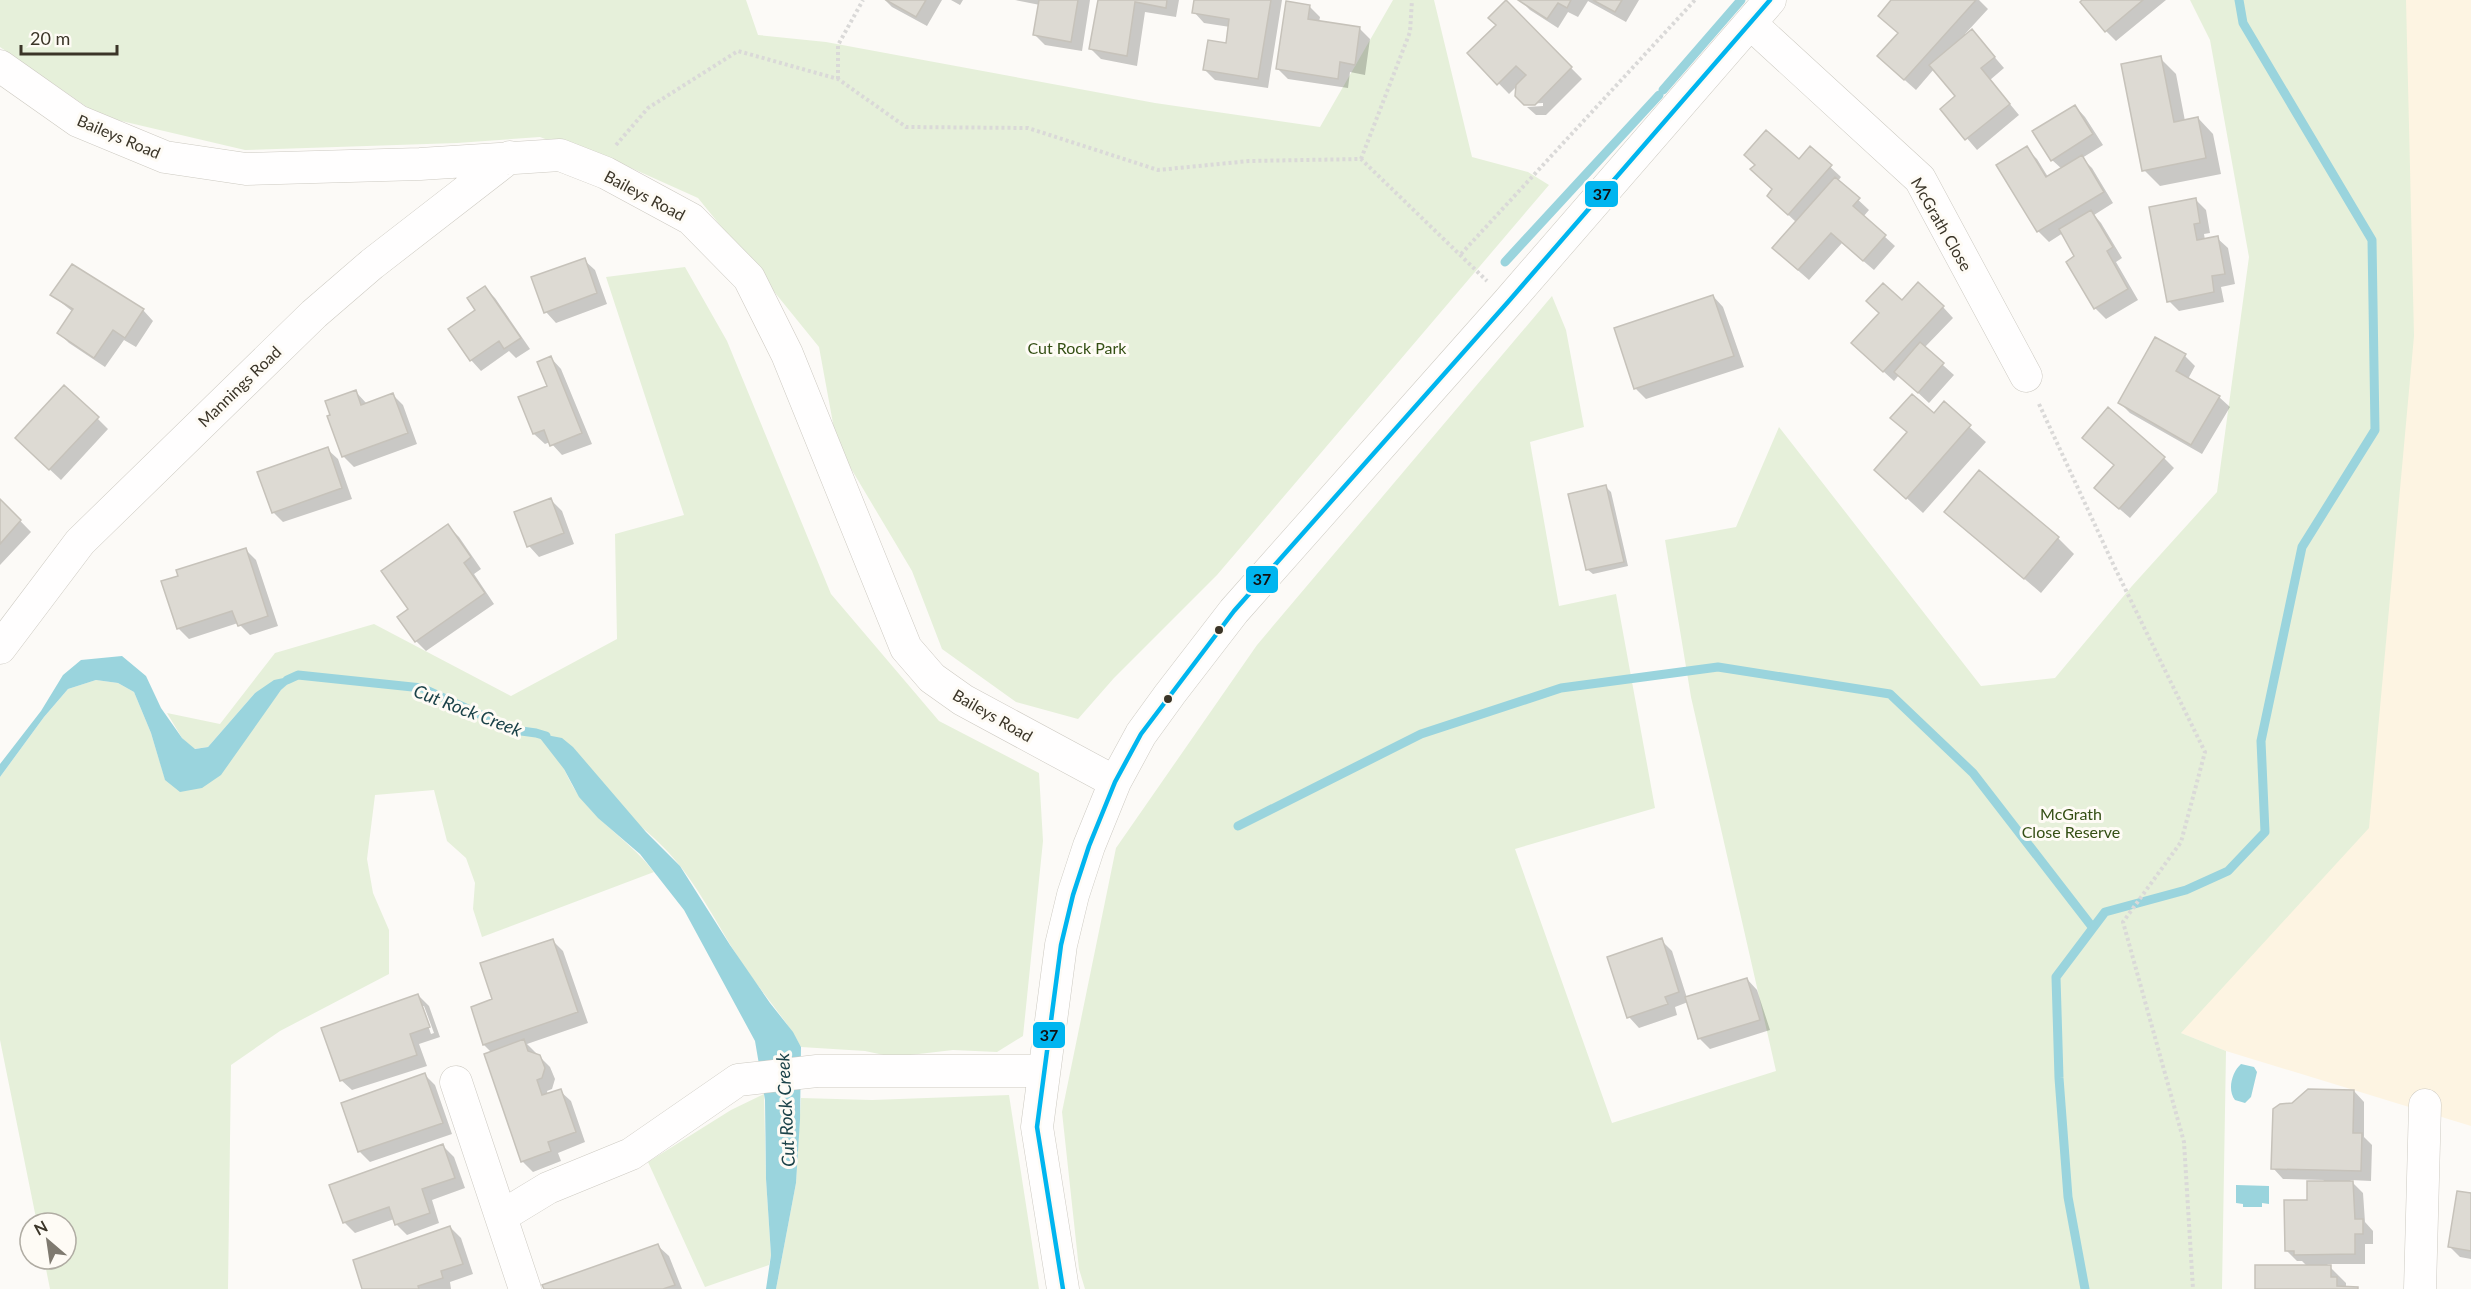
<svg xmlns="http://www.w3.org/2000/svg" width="2471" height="1289" viewBox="0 0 2471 1289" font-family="Lato,sans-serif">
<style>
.built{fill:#fdf4e2}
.green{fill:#e6f0da}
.water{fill:#9ad4dd}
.shadow{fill:#0003;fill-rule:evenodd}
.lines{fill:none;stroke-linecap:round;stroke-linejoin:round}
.stream{stroke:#9ad4dd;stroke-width:9}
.building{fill:#dddad3;stroke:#c6c2ba;stroke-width:1.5}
.minor-casing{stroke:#cdcac2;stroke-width:33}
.path{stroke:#dad9d8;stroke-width:4;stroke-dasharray:3 3;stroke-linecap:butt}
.minor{stroke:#fffefe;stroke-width:32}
.bus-1-casing{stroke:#fefbf5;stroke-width:9}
.bus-1{stroke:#00b5ef;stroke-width:4.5}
.bus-dot{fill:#3b3528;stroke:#fefbf5;stroke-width:2}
.labels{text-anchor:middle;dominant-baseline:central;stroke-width:6;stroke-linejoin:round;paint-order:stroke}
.street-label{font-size:16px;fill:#3b3528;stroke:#fefbf5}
.park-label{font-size:16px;fill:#344f14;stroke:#fefbf5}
.water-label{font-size:18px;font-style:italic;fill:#1a4148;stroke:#fefbf5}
.line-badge{stroke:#fefbf5;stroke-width:2}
.pale-badge-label{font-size:16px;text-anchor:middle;font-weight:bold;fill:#111}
</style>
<rect width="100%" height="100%" fill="#fcfaf7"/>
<path class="built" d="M 2277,0 L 2471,0 L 2471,1126 L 2226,1051 L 2181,1033 Z"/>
<path class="green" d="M 0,0 L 746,0 L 758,35 L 826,42 L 1155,103 L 1320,127 L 1393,0 L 1434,0 L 1472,157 L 1528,172 L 1549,185 L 1217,575 L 1114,678 L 1078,719 L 1016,702 L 942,649 L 912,571 L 837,445 L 819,347 L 698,198 L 609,158 L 587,155 L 540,137 L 457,143 L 245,150 L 100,116 L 0,47 Z
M 2190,0 L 2406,0 L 2414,336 L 2369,828 L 2181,1033 L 2226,1051 L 2222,1289 L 1085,1289 L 1079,1269 L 1062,1112 L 1116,848 L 1257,645 L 1552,296 L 1566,330 L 1584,427 L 1530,442 L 1559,606 L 1616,594 L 1655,808 L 1515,849 L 1612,1123 L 1776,1071 L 1691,697 L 1665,540 L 1736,527 L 1779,427 L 1981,686 L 2055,678 L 2132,586 L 2217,492 L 2249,257 L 2210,40 Z
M 685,267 L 727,341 L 831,594 L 939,721 L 1039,773 L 1043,841 L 1023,1036 L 997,1052 L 953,1050 L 893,1057 L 865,1051 L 801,1047 C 786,1019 763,994 745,968 C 723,935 705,898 681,867 C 650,827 603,799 564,769 C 569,779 574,790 581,798 C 602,826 633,844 654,872 L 482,937 L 473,909 L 475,883 L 466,858 L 447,841 L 434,790 L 375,795 L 367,859 L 373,893 L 389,930 L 389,974 L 280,1031 L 231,1065 L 228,1289 L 50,1289 L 44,1259 L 66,1259 L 66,1223 L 37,1223 L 0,1040 L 0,777 L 44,717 L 68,689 L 96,680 L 118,683 L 134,692 L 151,733 L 165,779 L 250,731 L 281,690 L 296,675 L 255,693 L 208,747 L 194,749 L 182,738 L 167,713 L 220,724 L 275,653 L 374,624 L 511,696 L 617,639 L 615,534 L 684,515 L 606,277 Z
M 764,1094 L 766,1179 L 771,1255 L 769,1265 L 705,1287 L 648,1162 L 731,1110 Z
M 1009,1095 L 1039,1289 L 776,1289 L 796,1183 L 801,1098 L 872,1100 Z"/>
<path class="water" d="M 122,656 L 146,676 L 161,708 L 182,738 L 195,749 L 208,747 L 255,693 L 274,680 L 298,675 L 281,690 L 221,775 L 202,788 L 180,792 L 165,780 L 151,733 L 134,692 L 118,683 L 96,680 L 68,689 L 44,717 L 0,777 L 0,764 L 41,711 L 63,675 L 81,660 Z
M 536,733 L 562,738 L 573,747 L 646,832 L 680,866 L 730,945 L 770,1003 L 793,1032 L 801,1047 L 800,1120 L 796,1183 L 776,1289 L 766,1289 L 771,1255 L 766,1179 L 765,1100 L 755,1041 L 684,910 L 640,854 L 598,818 L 579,797 L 564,769 Z
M 2241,1064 L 2254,1067 L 2257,1072 L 2251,1097 L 2245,1103 L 2235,1100 C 2227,1090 2232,1072 2241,1064 Z
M 2236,1185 L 2269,1186 L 2269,1204 L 2262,1203 L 2262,1207 L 2243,1207 L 2243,1204 L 2236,1203 Z"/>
<path class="shadow" d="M 885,0 L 942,0 L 927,26 L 892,7 Z
M 951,0 L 963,0 L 960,5 Z
M 1015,0 L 1090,0 L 1082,51 L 1045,45 L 1035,35 L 1040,5 Z
M 1099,0 L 1179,0 L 1176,17 L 1145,12 L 1137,66 L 1101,59 L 1090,48 Z
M 1196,0 L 1282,0 L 1268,88 L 1215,80 L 1204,69 L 1227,44 L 1230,27 L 1204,23 L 1194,12 Z
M 1520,0 L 1639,0 L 1626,22 L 1588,1 L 1578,17 L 1568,12 L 1558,28 L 1530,10 Z
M 1893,0 L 1979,0 L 1988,9 L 1965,34 L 1966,36 L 1972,31 L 2004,68 L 1990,80 L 2019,115 L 1977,150 L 1942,109 L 1957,96 L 1934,69 L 1916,90 L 1889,66 L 1899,33 Z
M 2084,0 L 2166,0 L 2116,41 L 2106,31 Z
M 1506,2 L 1582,79 L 1546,115 L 1536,115 L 1527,107 L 1543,106 L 1543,103 L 1525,104 L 1518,85 L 1509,94 L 1469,53 L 1498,25 Z
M 1309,6 L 1320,17 L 1319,22 L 1360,29 L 1370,39 L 1365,75 L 1350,72 L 1348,88 L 1288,79 L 1277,68 Z
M 2160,58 L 2176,74 L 2185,121 L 2198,118 L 2213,134 L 2221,174 L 2160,186 L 2144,170 Z
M 2075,106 L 2085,117 L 2103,145 L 2082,158 L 2092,168 L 2113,203 L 2094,215 L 2101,223 L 2122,258 L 2116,262 L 2138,300 L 2106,319 L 2095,308 L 2076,257 L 2063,233 L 2049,242 L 2038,231 L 1998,165 L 2026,148 L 2037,159 L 2048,177 L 2062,169 L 2052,160 Z
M 1810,148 L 1841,177 L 1838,181 L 1869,210 L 1863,217 L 1895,246 L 1874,270 L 1842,243 L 1809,280 L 1785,259 L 1797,223 L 1779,206 L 1799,161 Z
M 2195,199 L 2206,210 L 2210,233 L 2204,234 L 2205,240 L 2217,238 L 2228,248 L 2235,284 L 2221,287 L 2224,302 L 2179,311 L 2169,301 Z
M 584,260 L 595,270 L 607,304 L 556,323 L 546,312 Z
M 485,288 L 495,298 L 530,349 L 516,358 L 509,351 L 481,371 L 471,360 L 477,311 Z
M 52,295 L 143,310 L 153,321 L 136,347 L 124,340 L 105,367 L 69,343 L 59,333 L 73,312 Z
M 1713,296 L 1723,307 L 1744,367 L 1646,399 L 1636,389 L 1616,329 Z
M 1943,307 L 1953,318 L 1924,348 L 1954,375 L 1929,403 L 1899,375 L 1894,381 L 1863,353 Z
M 2185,356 L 2195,366 L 2188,379 L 2219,397 L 2230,407 L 2202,454 L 2130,413 L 2119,402 Z
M 551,358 L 561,369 L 592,444 L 562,455 L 550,442 L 545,444 L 534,434 L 520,398 L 549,387 Z
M 356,392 L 367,404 L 393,395 L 403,405 L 417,444 L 354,467 L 344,457 L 329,417 Z
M 1944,404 L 1986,442 L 1923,513 L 1876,470 L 1908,433 L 1893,418 L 1934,415 Z
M 97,418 L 108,429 L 61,480 L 27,448 Z
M 2084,438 L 2164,458 L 2174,468 L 2130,518 L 2107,498 L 2115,466 Z
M 327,449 L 338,459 L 352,499 L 283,522 L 273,512 Z
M 1606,487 L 1611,492 L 1628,566 L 1593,574 L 1588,570 Z
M 0,500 L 31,532 L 0,565 Z
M 551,500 L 562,511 L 574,544 L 539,557 L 529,546 Z
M 1946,512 L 2058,538 L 2074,554 L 2041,593 Z
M 448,526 L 459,537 L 481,569 L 474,574 L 494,604 L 426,651 L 416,641 L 410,609 Z
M 245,549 L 256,560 L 278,626 L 250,635 L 238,623 L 189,639 L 178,628 Z
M 1661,940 L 1672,951 L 1687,998 L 1747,979 L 1757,990 L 1770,1030 L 1710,1049 L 1700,1039 L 1688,1002 L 1675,1007 L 1677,1015 L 1639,1028 L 1629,1017 Z
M 553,941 L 563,951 L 588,1023 L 527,1044 L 550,1067 L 555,1079 L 552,1089 L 547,1091 L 548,1095 L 560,1091 L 571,1101 L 585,1142 L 558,1153 L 561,1161 L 533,1172 L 522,1161 L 492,1053 L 484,1045 L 472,1008 L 494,1000 Z
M 418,995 L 429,1006 L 440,1037 L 419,1044 L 427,1066 L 352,1090 L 341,1080 ZM 421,1006 L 424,1006 L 434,1033 L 431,1034 Z
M 425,1075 L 435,1085 L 452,1134 L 370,1162 L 360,1152 L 343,1104 Z
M 2354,1091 L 2364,1102 L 2364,1137 L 2372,1145 L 2371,1181 L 2350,1180 L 2363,1193 L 2365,1222 L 2373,1231 L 2373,1244 L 2365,1244 L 2365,1264 L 2327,1264 L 2346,1283 L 2346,1288 L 2358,1289 L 2256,1289 L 2308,1267 L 2302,1261 L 2297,1261 L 2286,1250 L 2309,1201 L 2324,1180 L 2283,1179 L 2273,1168 L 2293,1105 Z
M 443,1146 L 454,1157 L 465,1188 L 432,1200 L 439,1223 L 407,1235 L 396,1224 L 394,1219 L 355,1233 L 344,1222 Z
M 2471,1195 L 2471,1259 L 2460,1257 L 2449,1246 Z
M 450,1227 L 461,1238 L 473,1274 L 450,1282 L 451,1289 L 364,1289 Z
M 658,1246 L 669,1256 L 682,1289 L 545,1289 Z"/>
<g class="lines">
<path class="stream" d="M 1663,90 L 1741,0
M 1505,262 L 1659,95
M 287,680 L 298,675 L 422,688 L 514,730 L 536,733 L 546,736
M 1238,826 L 1421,734 L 1561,688 L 1718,667 L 1890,694 L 1973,773 L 2093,928
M 2085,1289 L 2068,1197 L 2059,1078 L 2056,977 L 2105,912 L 2186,890 L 2228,871 L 2265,832 L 2261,741 L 2302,547 L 2375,430 L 2372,240 L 2243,23 L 2239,0"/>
</g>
<path class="building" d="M 886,0 L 926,0 L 916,17 Z
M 1039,0 L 1078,0 L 1071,42 L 1033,35 Z
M 1098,0 L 1167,0 L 1166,8 L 1135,2 L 1127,56 L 1089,49 Z
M 1194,0 L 1271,0 L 1258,79 L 1203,70 L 1208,40 L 1226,43 L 1229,19 L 1192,13 Z
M 1506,0 L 1572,67 L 1535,105 L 1524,105 L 1515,96 L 1516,85 L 1526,75 L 1516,66 L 1497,85 L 1467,53 L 1496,25 L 1488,18 Z
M 1518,0 L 1571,0 L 1567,8 L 1558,3 L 1547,19 Z
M 1593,0 L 1622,0 L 1615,12 Z
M 1891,0 L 1976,0 L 1904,80 L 1877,56 L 1898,33 L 1878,16 Z
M 2082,0 L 2143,0 L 2105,32 L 2080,2 Z
M 1286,1 L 1310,5 L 1308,19 L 1360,27 L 1355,65 L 1340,62 L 1338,79 L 1276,69 Z
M 1972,29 L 1995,57 L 1981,68 L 2010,104 L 1965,140 L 1940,109 L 1955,96 L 1929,65 Z
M 2161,56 L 2174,122 L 2198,117 L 2206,158 L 2142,171 L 2121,64 Z
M 2075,105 L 2093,134 L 2051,161 L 2032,131 Z
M 1766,130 L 1799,159 L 1810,146 L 1832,165 L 1788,215 L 1767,196 L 1772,189 L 1750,169 L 1755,165 L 1744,155 Z
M 2027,146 L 2046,177 L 2082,155 L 2104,192 L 2037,232 L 1996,165 Z
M 1835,177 L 1860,198 L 1853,206 L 1886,235 L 1863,261 L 1831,233 L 1798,270 L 1772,248 Z
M 2196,198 L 2200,223 L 2194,224 L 2197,240 L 2218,236 L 2225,274 L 2212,276 L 2214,292 L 2167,302 L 2149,207 Z
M 2091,210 L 2113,247 L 2107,251 L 2128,289 L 2094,309 L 2066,262 L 2074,256 L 2059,229 Z
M 585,258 L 597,293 L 544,313 L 531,277 Z
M 72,264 L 144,309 L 125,338 L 113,330 L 94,358 L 57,333 L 73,309 L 50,295 Z
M 1918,282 L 1944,306 L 1883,372 L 1851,343 L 1879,313 L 1866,301 L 1883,283 L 1902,300 Z
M 485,286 L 521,338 L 504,349 L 499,341 L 470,361 L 448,329 L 475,310 L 467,298 Z
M 1713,295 L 1734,356 L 1634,389 L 1614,328 Z
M 2155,337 L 2186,354 L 2176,371 L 2220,396 L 2191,445 L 2118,403 Z
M 1920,342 L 1944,363 L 1918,393 L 1894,372 Z
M 551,356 L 582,433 L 550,446 L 544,430 L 533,434 L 518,397 L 547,386 L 537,362 Z
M 64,385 L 99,417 L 49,470 L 15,438 Z
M 356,390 L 361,405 L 393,393 L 408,433 L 342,457 L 327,416 L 330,415 L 325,401 Z
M 1912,394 L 1934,413 L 1944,401 L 1971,425 L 1906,499 L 1874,470 L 1907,432 L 1890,418 Z
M 2108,407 L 2165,457 L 2119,509 L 2094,488 L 2114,465 L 2082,438 Z
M 328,447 L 342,488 L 272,513 L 257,472 Z
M 1979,470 L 2059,537 L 2024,579 L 1944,512 Z
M 1606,485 L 1624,562 L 1586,570 L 1568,494 Z
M 551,498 L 564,533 L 527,547 L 514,512 Z
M 0,499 L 21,520 L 0,544 Z
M 448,524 L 471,557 L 464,563 L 485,593 L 415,642 L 397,617 L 408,609 L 381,571 Z
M 246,548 L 268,616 L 238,626 L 232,611 L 177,629 L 161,581 L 178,576 L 176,570 Z
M 1662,938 L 1679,992 L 1665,997 L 1668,1004 L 1627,1018 L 1607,957 Z
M 553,939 L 578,1012 L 483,1045 L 471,1007 L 492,999 L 480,963 Z
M 1747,978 L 1760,1020 L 1698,1039 L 1685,997 Z
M 418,994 L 430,1027 L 410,1034 L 417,1055 L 340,1081 L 321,1028 Z
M 524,1039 L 528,1051 L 540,1055 L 545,1068 L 542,1078 L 537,1080 L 542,1095 L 561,1089 L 576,1132 L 548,1142 L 551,1151 L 521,1162 L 484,1054 Z
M 425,1073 L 443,1123 L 358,1152 L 341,1103 Z
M 2308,1089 L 2354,1090 L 2353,1133 L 2362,1133 L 2361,1171 L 2271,1169 L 2273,1109 L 2280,1104 L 2292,1103 Z
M 443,1144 L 455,1178 L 422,1189 L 430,1213 L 395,1225 L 389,1207 L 343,1223 L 329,1185 Z
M 2307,1181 L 2353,1181 L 2355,1219 L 2363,1219 L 2363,1234 L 2355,1234 L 2355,1254 L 2294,1255 L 2294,1251 L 2285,1251 L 2284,1200 L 2307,1200 Z
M 2457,1191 L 2471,1193 L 2471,1251 L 2448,1247 Z
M 450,1226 L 463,1264 L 441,1271 L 443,1278 L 418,1286 L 419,1289 L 362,1289 L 353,1260 Z
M 658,1244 L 675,1285 L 663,1289 L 544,1289 L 542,1285 Z
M 2255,1265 L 2331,1265 L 2331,1277 L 2337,1277 L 2337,1286 L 2358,1287 L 2358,1289 L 2255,1289 Z"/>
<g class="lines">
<defs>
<path id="minor" d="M 1750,23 L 1920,179 L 2026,376
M 0,66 L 78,121 L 165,157 L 246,169 L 420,164 L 560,155 L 606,173 L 691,219 L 749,278 L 787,354 L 906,648 L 932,678 L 963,700 L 1115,782
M 0,648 L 80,542 L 314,314 L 372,264 L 510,157
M 456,1082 L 525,1289
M 502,1216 L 548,1188 L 631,1154 L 738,1080 L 817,1071 L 1044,1071
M 1063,1289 L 1037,1127 L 1061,945 L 1073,895 L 1089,846 L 1115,782 L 1141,734 L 1170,694 L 1234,611 L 1508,302 L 1770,0
M 2420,1289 L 2425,1105"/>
</defs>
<use href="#minor" class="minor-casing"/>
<path class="path" d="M 838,79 L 838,45 L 863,0
M 616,145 L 648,108 L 738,51 L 838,79 L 906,127 L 1028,128 L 1158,170 L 1249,161 L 1361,159 L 1487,281
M 1361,159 L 1410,32 L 1412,0
M 1461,254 L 1695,0
M 2039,404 L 2114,566 L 2205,752 L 2181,842 L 2123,922 L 2184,1142 L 2193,1289"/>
<use href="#minor" class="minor"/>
<defs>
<path id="bus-1" d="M 1063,1289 L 1037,1127 L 1061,945 L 1073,895 L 1089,846 L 1115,782 L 1141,734 L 1234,611 L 1508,302 L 1770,0"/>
</defs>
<use href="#bus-1" class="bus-1-casing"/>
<use href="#bus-1" class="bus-1"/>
</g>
<g class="bus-dot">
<circle cx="1219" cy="630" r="5"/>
<circle cx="1168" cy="699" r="5"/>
</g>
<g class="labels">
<g class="street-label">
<text transform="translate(119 136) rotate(23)">Baileys Road</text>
<text transform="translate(645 195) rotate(28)">Baileys Road</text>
<text transform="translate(1942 224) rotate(60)">McGrath Close</text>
<text transform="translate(239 386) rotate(-44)">Mannings Road</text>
<text transform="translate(993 715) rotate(30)">Baileys Road</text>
</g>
<g class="park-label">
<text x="1077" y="347">Cut Rock Park</text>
<text x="2071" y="813">McGrath<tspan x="2071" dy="18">Close Reserve</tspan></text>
</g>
<g class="water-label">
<text transform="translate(468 710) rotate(21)">Cut Rock Creek</text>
<text transform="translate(785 1110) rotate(-93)">Cut Rock Creek</text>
</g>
</g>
<g class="line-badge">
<rect x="1584" y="180" width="35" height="28" rx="6" fill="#00b5ef"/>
<rect x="1245" y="565" width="34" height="29" rx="6" fill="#00b5ef"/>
<rect x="1032" y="1021" width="34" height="28" rx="6" fill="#00b5ef"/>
</g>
<g class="pale-badge-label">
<text x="1602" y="200">37</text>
<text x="1262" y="585">37</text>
<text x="1049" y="1041">37</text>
</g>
<g transform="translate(48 1241) rotate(331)"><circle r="28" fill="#fefbf5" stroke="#b0aca3" stroke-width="1.5"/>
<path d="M0-4.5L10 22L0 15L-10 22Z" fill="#7f7a70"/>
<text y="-9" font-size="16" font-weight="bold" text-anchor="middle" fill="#3b3528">N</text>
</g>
<path d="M21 45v9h96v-9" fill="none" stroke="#3b3528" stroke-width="3"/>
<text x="30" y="45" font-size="18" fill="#3b3528" stroke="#fefbf5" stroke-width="4.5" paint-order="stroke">20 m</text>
</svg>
